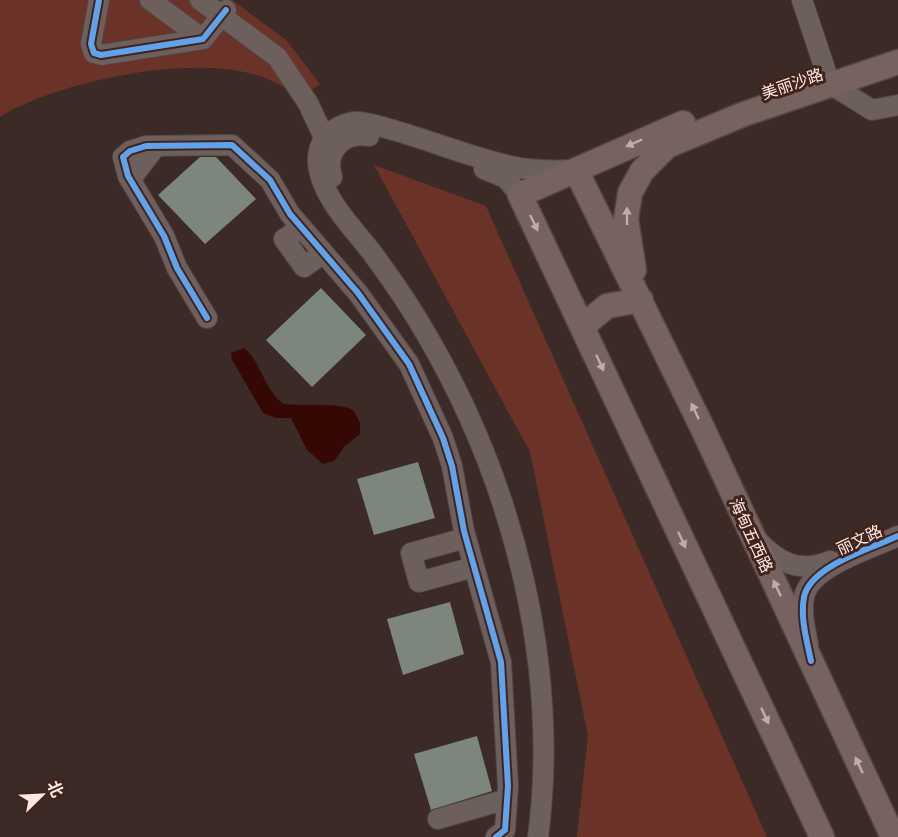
<svg xmlns="http://www.w3.org/2000/svg" width="898" height="837" viewBox="0 0 898 837" font-family="Lato,'Noto Sans SC',sans-serif">
<style>
.green{fill:#6b3327}
.water{fill:#360803}
.building{fill:#7c867d}
.lines{fill:none;stroke-linecap:round;stroke-linejoin:round}
.minor-casing{stroke:#544643;stroke-width:22}
.major-casing{stroke:#544643;stroke-width:27}
.minor{stroke:#6d5f5c;stroke-width:20}
.major{stroke:#76635f;stroke-width:24}
.cycleway-casing{stroke:#43241d;stroke-width:10}
.cycleway{stroke:#60a3ed;stroke-width:6}
.oneway{fill:#c1ada8}
.labels{text-anchor:middle;dominant-baseline:central;stroke-width:6;stroke-linejoin:round;paint-order:stroke}
.street-label{font-size:16px;fill:#fee9e4;stroke:#43241d}
</style>
<rect width="100%" height="100%" fill="#3b2a25"/>
<path class="green" d="M 0,0 L 232,0 L 286,40 L 320,84 L 297,100 C 248,37 58,79 0,117 Z
M 374,165 L 486,206 L 767,837 L 577,837 L 588,736 L 530,452 Z"/>
<path class="water" d="M 244,348 C 260,360 264,389 283,404 C 299,406 345,402 354,411 L 360,423 L 360,434 L 345,446 L 334,461 L 323,464 L 307,450 L 291,418 L 276,418 L 263,413 L 232,360 L 231,353 Z"/>
<path class="building" d="M 200,157 L 216,157 L 256,199 L 205,244 L 158,195 Z
M 321,288 L 366,335 L 312,387 L 266,340 Z
M 418,462 L 435,518 L 374,535 L 357,479 Z
M 450,602 L 464,654 L 403,675 L 387,619 Z
M 477,736 L 492,791 L 431,810 L 414,754 Z"/>
<g class="lines">
<defs>
<path id="minor" d="M 99,0 L 91,44 L 94,53 L 101,55 L 203,39 L 226,10
M 150,0 L 203,39
M 200,0 L 277,57 L 308,103 L 329,148
M 802,0 L 830,84 L 872,110 L 898,105
M 484,169 L 506,178 L 520,195
M 332,177 C 324,152 343,131 369,136
M 130,180 L 156,146
M 301,228 L 284,239 L 304,267 L 322,254
M 207,318 L 177,268 L 164,236 L 128,176 L 123,157 L 130,151 L 146,146 L 232,145 L 270,180 L 290,214 L 358,293 L 409,364 L 443,438 L 452,466 L 464,531 L 501,662 L 508,786 L 505,830 L 496,837
M 466,538 L 411,553 L 419,582 L 474,567
M 756,539 C 778,562 798,574 830,561
M 808,644 C 805,629 801,613 804,597 C 810,566 871,549 898,536
M 438,819 L 507,799
M 538,837 C 560,667 514,486 429,339 C 412,309 393,281 373,254 C 354,229 328,204 320,174 C 315,156 319,139 335,129 C 340,126 347,123 354,122 C 367,121 381,127 393,130 C 432,141 470,157 510,166 C 530,171 550,171 571,170"/>
<path id="major" d="M 576,170 L 683,123
M 634,270 L 626,219 L 630,193 L 642,171 L 667,146 L 744,114 L 898,62
M 583,326 L 607,306 L 641,300
M 822,837 L 520,195 L 576,170 L 702,427 L 893,837"/>
</defs>
<use href="#minor" class="minor-casing"/>
<use href="#major" class="major-casing"/>
<use href="#minor" class="minor"/>
<use href="#major" class="major"/>
<defs>
<path id="cycleway" d="M 99,0 L 91,44 L 94,53 L 101,55 L 203,39 L 226,10
M 207,318 L 177,268 L 164,236 L 128,176 L 123,157 L 130,151 L 146,146 L 232,145 L 270,180 L 290,214 L 358,293 L 409,364 L 443,438 L 452,466 L 464,531 L 501,662 L 508,786 L 505,830 L 496,837
M 811,661 C 807,641 800,618 804,597 C 810,566 872,548 898,536"/>
</defs>
<use href="#cycleway" class="cycleway-casing"/>
<use href="#cycleway" class="cycleway"/>
</g>
<defs><path id="oneway-solid" d="M-6-.8H1V-3.2L6.5 0L1 3.2V.8H-6Z" transform="scale(1.5)"/></defs>
<g class="oneway">
<use href="#oneway-solid" transform="translate(634 143) rotate(156)"/>
<use href="#oneway-solid" transform="translate(627 216) rotate(-90)"/>
<use href="#oneway-solid" transform="translate(534 223) rotate(64)"/>
<use href="#oneway-solid" transform="translate(600 363) rotate(65)"/>
<use href="#oneway-solid" transform="translate(695 411) rotate(-115)"/>
<use href="#oneway-solid" transform="translate(682 540) rotate(65)"/>
<use href="#oneway-solid" transform="translate(777 588) rotate(-115)"/>
<use href="#oneway-solid" transform="translate(765 716) rotate(65)"/>
<use href="#oneway-solid" transform="translate(859 765) rotate(-115)"/>
</g>
<g class="labels">
<g class="street-label">
<text transform="translate(792 83) rotate(-19)">美丽沙路</text>
<text transform="translate(752 535) rotate(65)">海甸五西路</text>
<text transform="translate(859 539) rotate(-25)">丽文路</text>
</g>
</g>
<g transform="translate(42 795) rotate(66)" stroke="#43241d" stroke-width="4.5" paint-order="stroke">
<path d="M0-4.5L10 22L0 15L-10 22Z" fill="#fee9e4"/>
<text y="-9" font-size="16" font-weight="bold" text-anchor="middle" fill="#fee9e4">北</text>
</g>
</svg>
